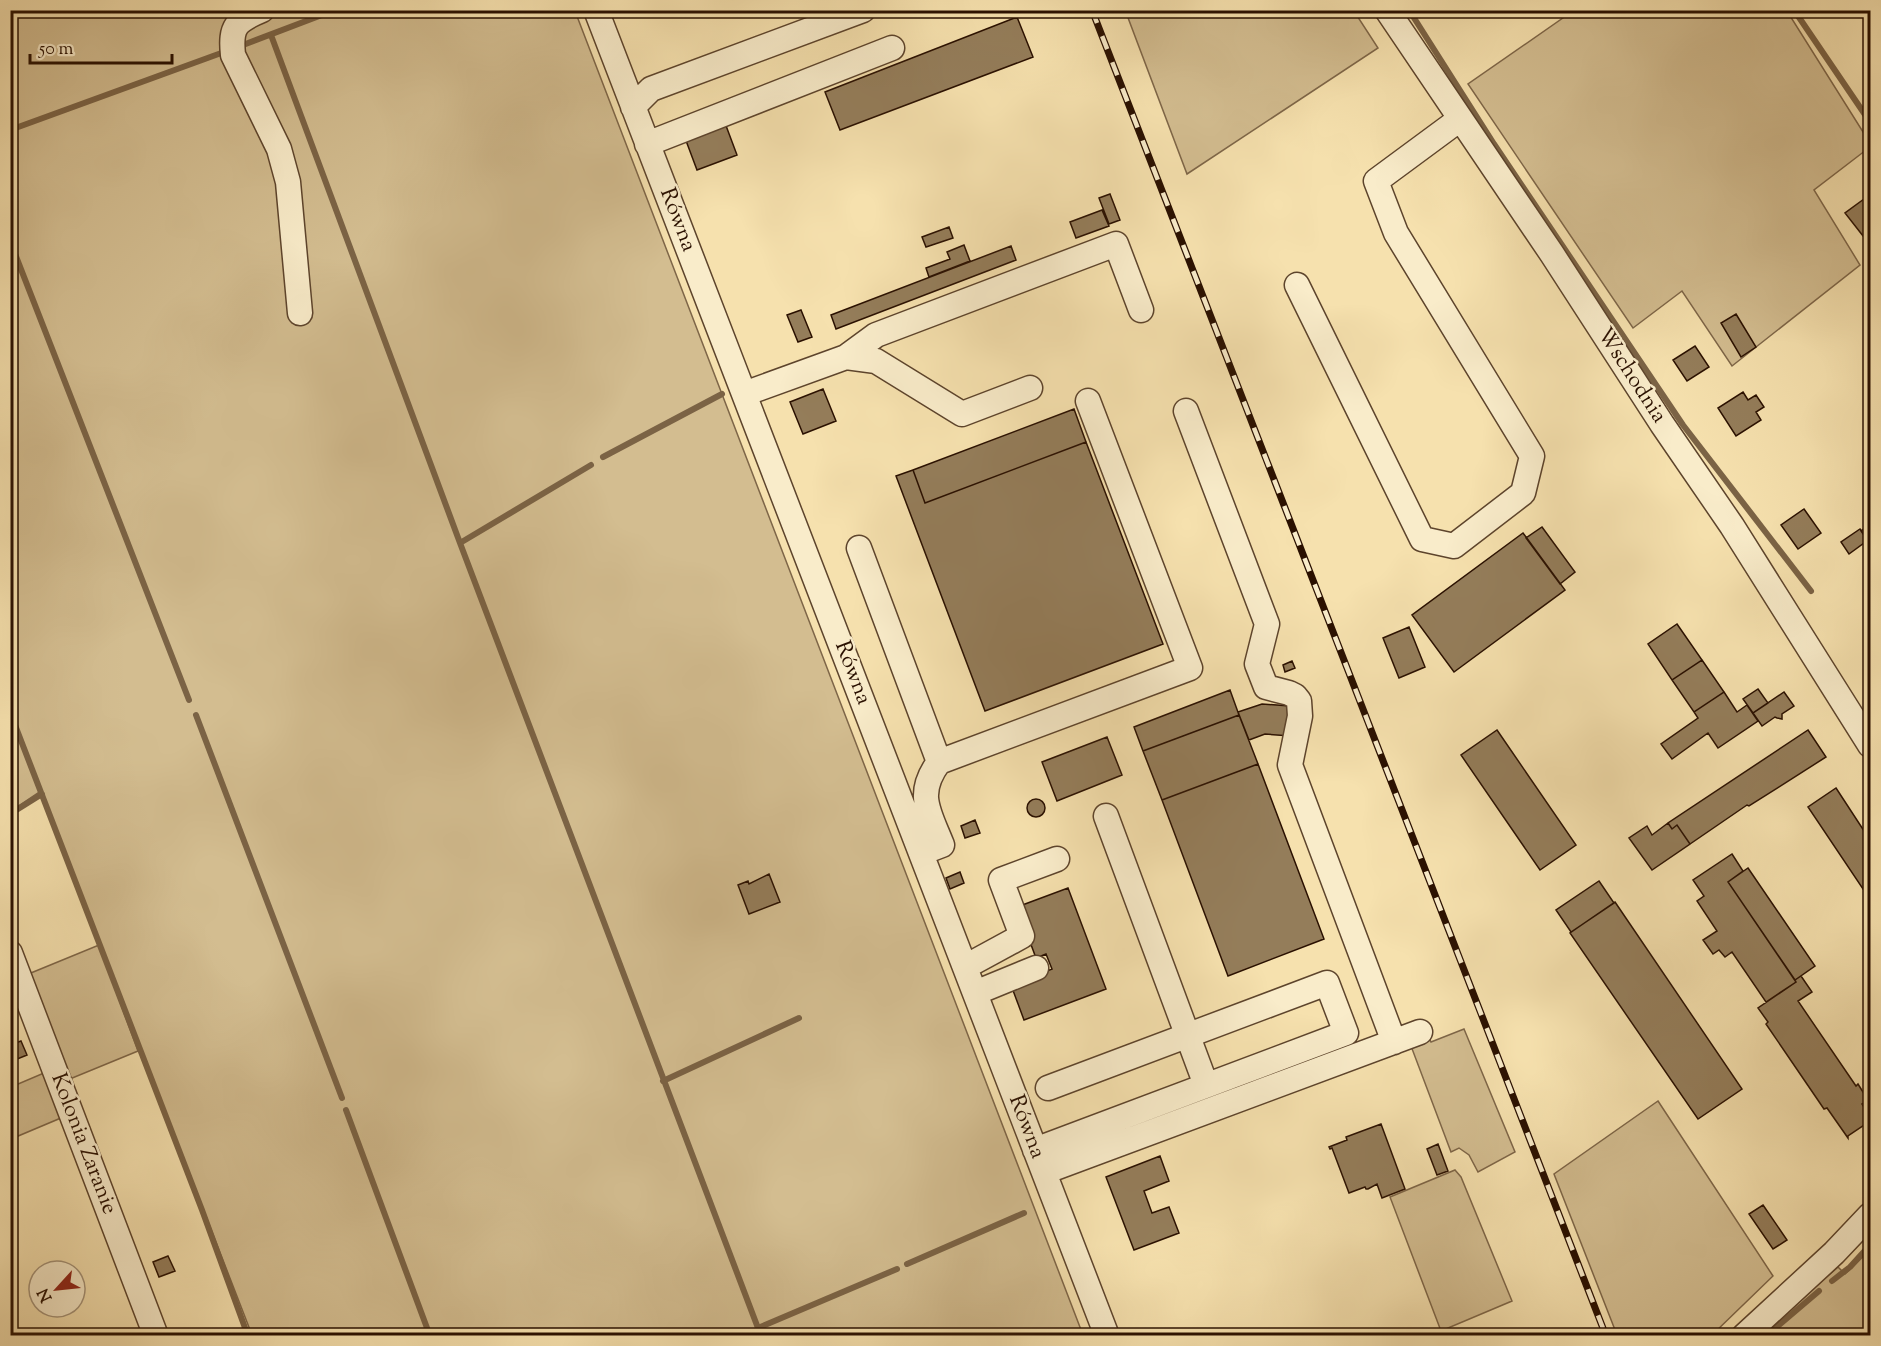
<svg xmlns="http://www.w3.org/2000/svg" width="1881" height="1346" viewBox="0 0 1881 1346" font-family="'Sorts Mill Goudy',serif">
<style>
.green{fill:#d3bd90;stroke:#7e6648;stroke-width:1.5}
.lines{fill:none;stroke-linecap:round;stroke-linejoin:round}
.stream{stroke:#7b6345;stroke-width:6}
.building{fill:#947d5a;stroke:#2a1000;stroke-width:1.5}
.minor-casing{stroke:#5d442c;stroke-width:27}
.minor{stroke:#f9ecca;stroke-width:24}
.rail-casing{stroke:#2a1000;stroke-width:7}
.rail{stroke:#f9ecca;stroke-width:4.5;stroke-dasharray:14;stroke-linecap:butt}
.labels{text-anchor:middle;dominant-baseline:central;stroke-width:5;stroke-linejoin:round;paint-order:stroke}
.street-label{font-size:22px;fill:#2a1000;stroke:#f9ecca}
</style>
<rect width="100%" height="100%" fill="#f6e1ae"/>
<filter id="stains"><feTurbulence type="fractalNoise" baseFrequency=".00333" numOctaves="4"/><feColorMatrix values="0 0 0 0 .2 0 0 0 0 .09 0 0 0 0 .02 0 0 0 .5 -.17"/></filter>
<radialGradient id="worn" r=".72"><stop offset=".6" stop-color="#630" stop-opacity="0"/><stop offset="1" stop-color="#630" stop-opacity=".3"/></radialGradient>
<path class="green" d="M 11,11 L 575,11 L 1083,1335 L 252,1335 L 41,791 L 11,811 Z
M 1135,11 L 1354,11 L 1378,48 L 1187,174 L 1127,15 Z
M 1573,11 L 1787,11 L 1870,143 L 1870,147 L 1814,190 L 1860,265 L 1732,366 L 1682,291 L 1633,328 L 1468,84 Z
M 99,945 L 138,1051 L 65,1081 L 26,975 Z
M 1464,1029 L 1515,1152 L 1478,1172 L 1469,1155 L 1459,1148 L 1451,1152 L 1411,1046 L 1430,1040 L 1431,1042 Z
M 51,1070 L 68,1115 L 11,1139 L 11,1087 Z
M 1658,1101 L 1773,1276 L 1712,1335 L 1617,1335 L 1554,1174 Z
M 1455,1170 L 1461,1177 L 1512,1301 L 1441,1331 L 1390,1197 Z
M 1870,1250 L 1870,1335 L 1774,1335 L 1769,1328 L 1772,1324 L 1838,1267 L 1845,1274 Z"/>
<g class="lines">
<path class="stream" d="M 1409,10 L 1494,144 L 1683,425 L 1811,591
M 1794,10 L 1870,122
M 271,35 L 460,543 L 761,1336
M 243,45 L 335,10
M 10,130 L 224,52
M 10,241 L 189,700
M 603,457 L 722,394
M 460,543 L 591,465
M 10,712 L 202,1210 L 248,1336
M 196,715 L 342,1098
M 10,814 L 42,794
M 663,1081 L 799,1018
M 346,1110 L 430,1336
M 907,1264 L 1024,1213
M 1832,1281 L 1850,1267 L 1870,1245
M 758,1328 L 897,1269
M 1772,1331 L 1819,1291"/>
</g>
<path class="building" d="M 1017,17 L 1033,57 L 840,130 L 825,92 Z
M 725,123 L 737,155 L 697,170 L 685,138 Z
M 1110,194 L 1120,220 L 1109,224 L 1099,198 Z
M 1864,199 L 1870,207 L 1870,238 L 1867,241 L 1845,213 Z
M 1102,210 L 1109,226 L 1076,238 L 1070,222 Z
M 949,227 L 953,238 L 926,247 L 922,237 Z
M 964,245 L 970,261 L 929,277 L 926,268 L 950,259 L 947,252 Z
M 1011,246 L 1016,260 L 836,329 L 831,315 Z
M 801,310 L 812,337 L 798,342 L 787,315 Z
M 1736,314 L 1756,347 L 1741,357 L 1721,323 Z
M 1695,346 L 1709,367 L 1687,381 L 1673,360 Z
M 823,389 L 836,421 L 803,434 L 790,402 Z
M 1743,392 L 1748,400 L 1756,395 L 1764,407 L 1756,412 L 1761,420 L 1736,436 L 1718,408 Z
M 1074,409 L 1086,442 L 925,503 L 913,470 Z
M 1086,442 L 1163,644 L 985,711 L 896,476 L 913,470 L 925,503 Z
M 1804,509 L 1821,533 L 1798,549 L 1781,525 Z
M 1870,524 L 1870,539 L 1868,541 L 1861,531 Z
M 1542,527 L 1575,572 L 1560,584 L 1526,538 Z
M 1860,529 L 1868,540 L 1849,554 L 1841,542 Z
M 1523,533 L 1565,590 L 1454,672 L 1412,615 Z
M 1677,624 L 1702,660 L 1672,680 L 1648,644 Z
M 1409,627 L 1425,667 L 1399,678 L 1383,638 Z
M 1702,660 L 1724,692 L 1694,712 L 1672,680 Z
M 1292,661 L 1295,668 L 1285,672 L 1283,665 Z
M 1758,689 L 1768,703 L 1753,713 L 1743,699 Z
M 1230,690 L 1239,715 L 1143,751 L 1134,727 Z
M 1724,692 L 1737,712 L 1747,705 L 1758,721 L 1718,748 L 1708,733 L 1672,759 L 1661,744 L 1698,718 L 1694,712 Z
M 1784,692 L 1794,706 L 1782,714 L 1782,719 L 1777,718 L 1775,717 L 1762,726 L 1753,713 Z
M 1262,704 L 1290,706 L 1290,736 L 1265,734 L 1249,740 L 1238,712 Z
M 1239,715 L 1258,764 L 1162,800 L 1143,751 Z
M 1497,730 L 1576,845 L 1540,870 L 1461,755 Z
M 1808,730 L 1826,757 L 1749,806 L 1747,805 L 1690,844 L 1677,825 L 1672,829 L 1668,823 Z
M 1107,737 L 1122,775 L 1057,801 L 1042,762 Z
M 1258,764 L 1324,939 L 1228,976 L 1162,800 Z
M 1836,788 L 1870,840 L 1870,888 L 1865,892 L 1808,807 Z
M1027 808a9 9 0 1 1 18 0a9 9 0 1 1-18 0Z
M 975,820 L 980,833 L 965,838 L 961,826 Z
M 1668,823 L 1672,829 L 1677,825 L 1690,844 L 1652,870 L 1629,838 L 1647,826 L 1652,835 Z
M 1732,854 L 1743,871 L 1728,882 L 1796,982 L 1766,1002 L 1732,952 L 1725,957 L 1719,950 L 1713,954 L 1703,940 L 1717,931 L 1697,901 L 1704,896 L 1693,880 Z
M 1748,868 L 1815,966 L 1795,980 L 1728,882 Z
M 960,872 L 964,883 L 950,889 L 946,878 Z
M 769,874 L 780,902 L 749,914 L 738,885 L 748,881 L 749,884 Z
M 1599,881 L 1614,903 L 1571,932 L 1556,910 Z
M 1068,888 L 1106,989 L 1024,1020 L 1011,985 L 1052,969 L 1046,954 L 1036,958 L 1017,907 Z
M 1615,902 L 1742,1089 L 1698,1119 L 1570,933 Z
M 1801,976 L 1812,992 L 1798,1001 L 1856,1086 L 1858,1084 L 1868,1100 L 1862,1104 L 1870,1117 L 1870,1121 L 1848,1136 L 1848,1138 L 1827,1108 L 1824,1109 L 1766,1024 L 1768,1022 L 1758,1008 L 1796,982 L 1795,980 Z
M 21,1041 L 27,1055 L 10,1062 L 10,1045 Z
M 1381,1124 L 1405,1189 L 1382,1198 L 1377,1184 L 1368,1189 L 1366,1189 L 1365,1187 L 1349,1193 L 1332,1148 L 1330,1149 L 1329,1147 L 1347,1140 L 1346,1137 Z
M 1438,1144 L 1448,1171 L 1437,1175 L 1427,1149 Z
M 1160,1156 L 1169,1181 L 1144,1191 L 1152,1213 L 1169,1207 L 1179,1233 L 1134,1250 L 1106,1177 Z
M 1763,1205 L 1787,1240 L 1773,1249 L 1749,1214 Z
M 168,1256 L 175,1271 L 159,1277 L 153,1262 Z"/>
<g class="lines">
<defs>
<path id="minor" d="M 262,10 C 236,21 230,26 233,55 L 279,149 L 288,182 L 300,313
M 596,10 L 1107,1336
M 1387,10 L 1552,254 L 1662,424 L 1732,526 L 1870,745
M 633,107 L 651,89 L 863,10
M 647,144 L 892,48
M 1297,285 L 1422,539 L 1454,546 L 1523,493 L 1532,456 L 1396,233 L 1376,181 L 1460,119
M 846,357 L 876,361 L 962,414 L 1030,388
M 744,394 L 846,357 L 876,335 L 1116,244 L 1141,310
M 1186,411 L 1267,624 L 1257,664 L 1266,687 L 1289,693 L 1295,696 L 1299,701 L 1300,716 L 1290,765 L 1394,1042
M 859,548 L 939,762
M 1106,816 L 1206,1085
M 921,853 L 942,845 C 929,812 915,794 939,762 L 1190,668 L 1088,401
M 10,953 L 156,1336
M 965,967 L 1022,936 L 1001,880 L 1057,859
M 975,993 L 1036,968
M 1035,1150 L 1346,1033 L 1327,983 L 1048,1088
M 1044,1172 L 1420,1032
M 1744,1336 L 1834,1253 L 1870,1215"/>
</defs>
<use href="#minor" class="minor-casing"/>
<use href="#minor" class="minor"/>
<defs>
<path id="rail" d="M 1092,10 L 1606,1336"/>
</defs>
<use href="#rail" class="rail-casing"/>
<use href="#rail" class="rail"/>
</g>
<g class="labels">
<g class="street-label">
<text transform="translate(677 220) rotate(69)">Równa</text>
<text transform="translate(1631 376) rotate(57)">Wschodnia</text>
<text transform="translate(852 673) rotate(69)">Równa</text>
<text transform="translate(1026 1127) rotate(69)">Równa</text>
<text transform="translate(83 1144) rotate(69)">Kolonia Zaranie</text>
</g>
</g>
<rect width="1881" height="1346" fill="none" stroke="#f6e1ae" stroke-width="36"/>
<rect x="12" y="12" width="1857" height="1322" fill="none" stroke="#2a1000" stroke-width="3"/>
<rect x="18" y="18" width="1845" height="1310" fill="none" stroke="#2a1000" stroke-width="1.5"/>
<g transform="translate(57 1289) rotate(243)"><circle r="28" fill="#f9ecca" stroke="#a69479" stroke-width="1.5"/>
<path d="M0-4.5L10 22L0 15L-10 22Z" fill="#8f2418"/>
<text y="-9" font-size="16" font-weight="bold" text-anchor="middle" fill="#2a1000">N</text>
</g>
<path d="M30 54v9h142v-9" fill="none" stroke="#2a1000" stroke-width="3"/>
<text x="39" y="54" font-size="18" fill="#2a1000" stroke="#f9ecca" stroke-width="4.5" paint-order="stroke">50 m</text>
<rect width="100%" height="100%" filter="url(#stains)"/>
<rect width="100%" height="100%" fill="url(#worn)"/>
</svg>
